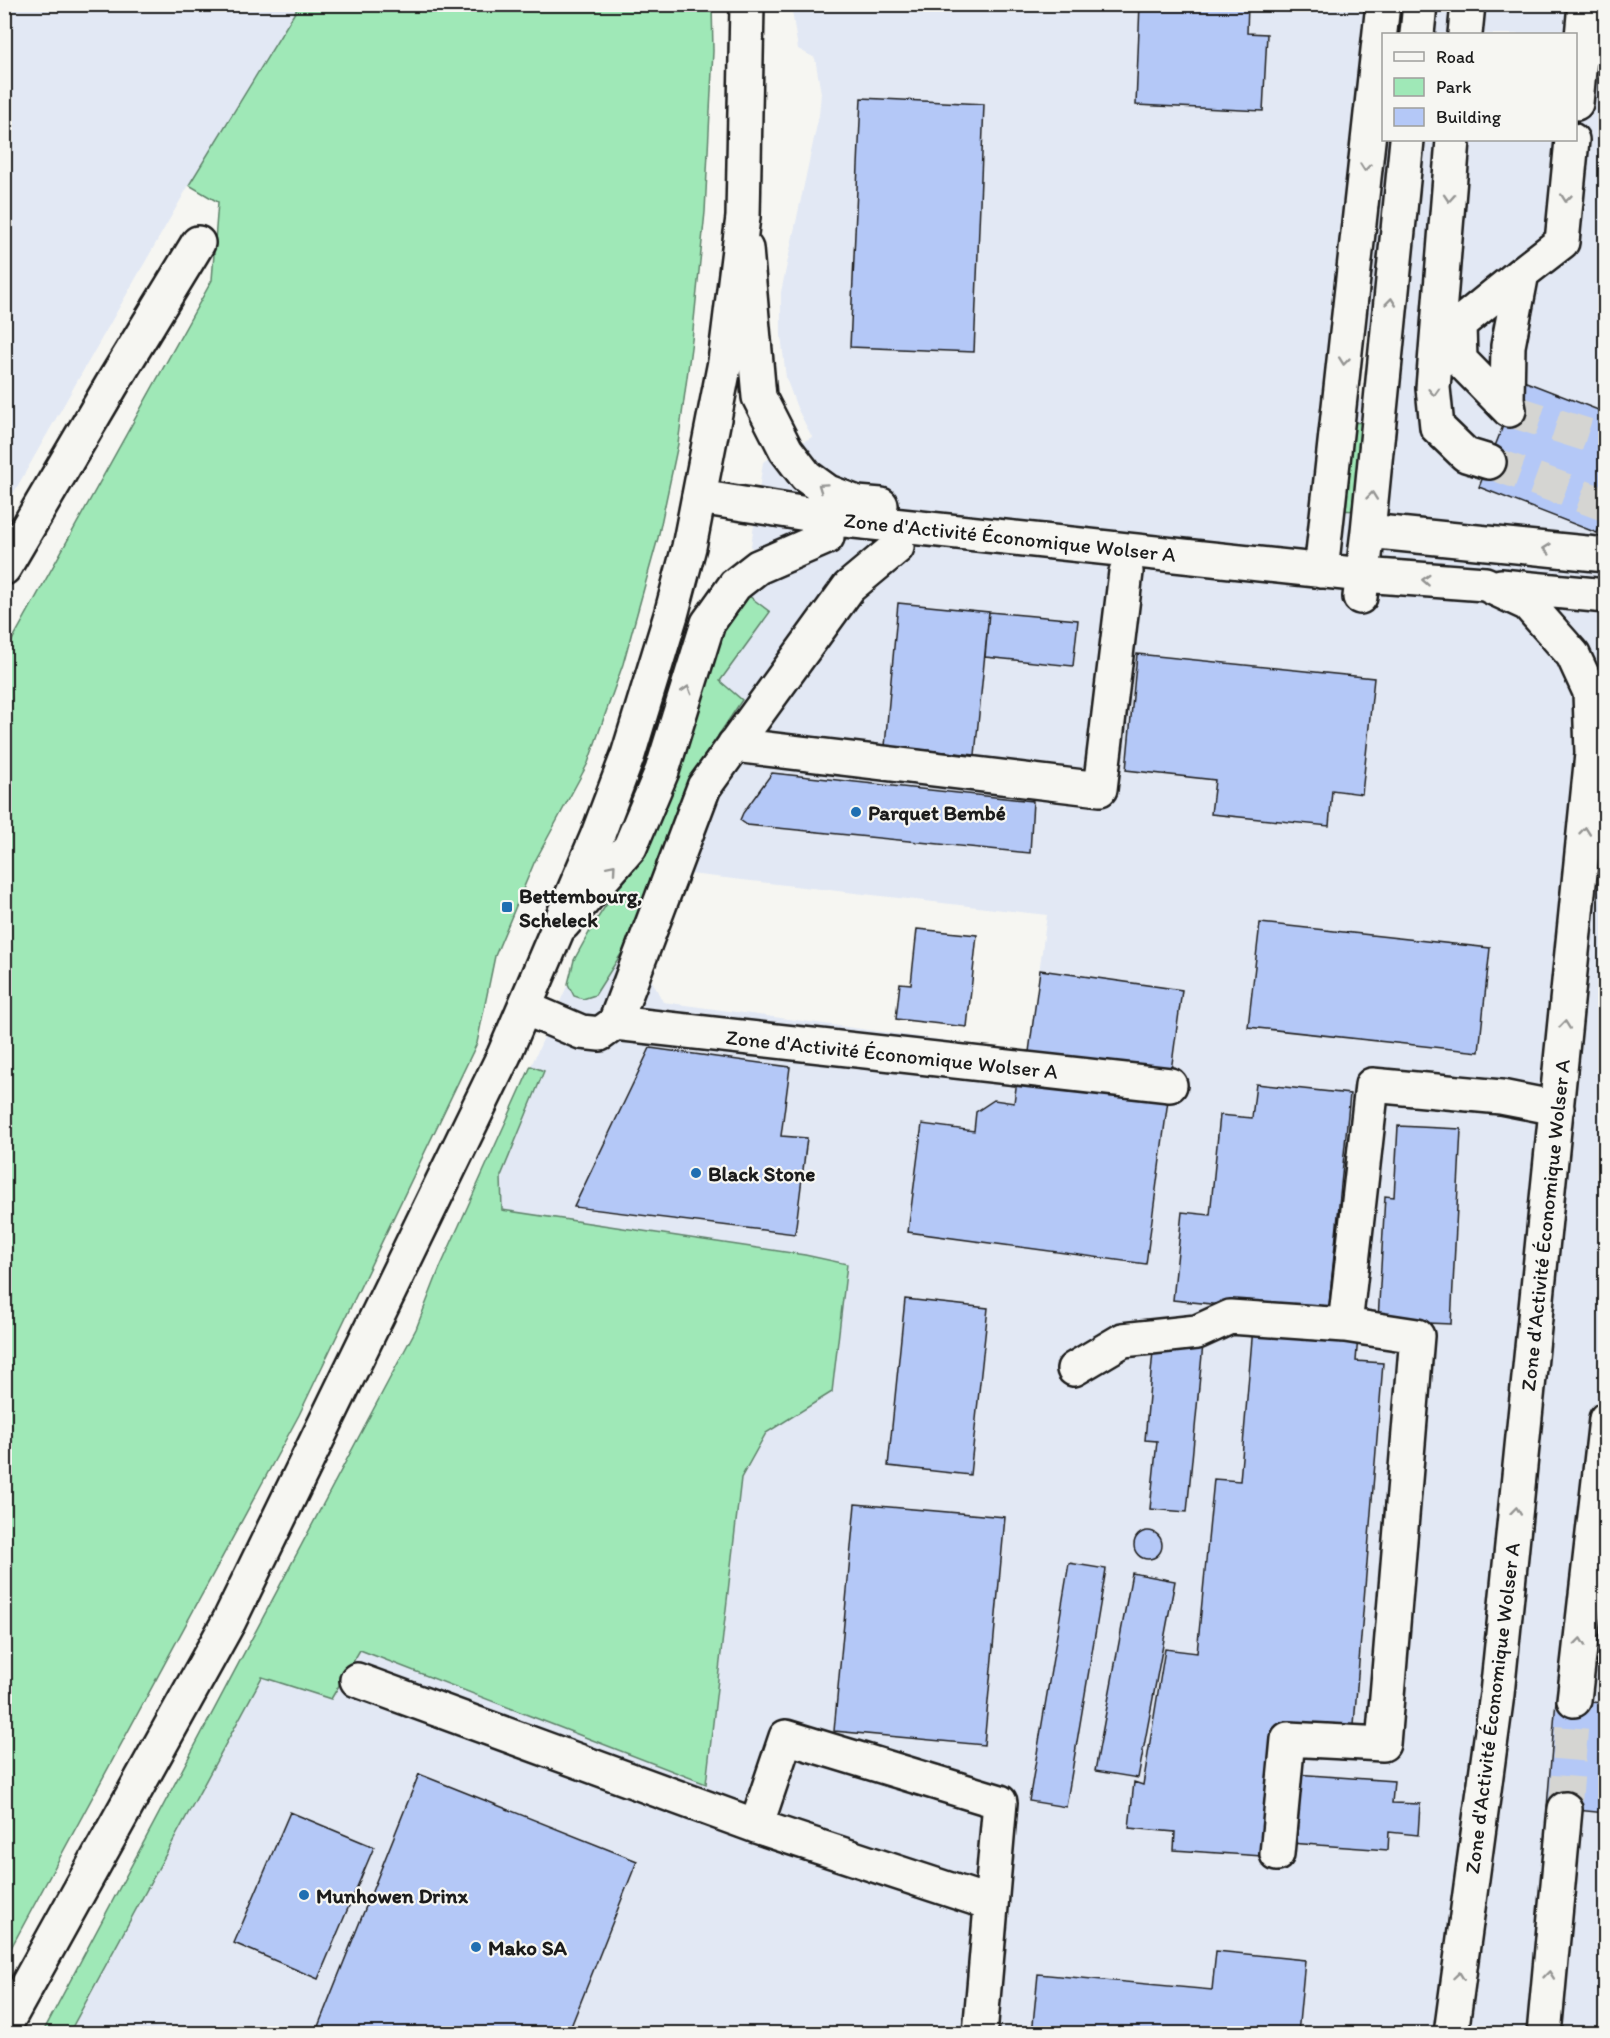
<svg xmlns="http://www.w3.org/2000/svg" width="1610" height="2038" viewBox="0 0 1610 2038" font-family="Itim,sans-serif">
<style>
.built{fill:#e2e8f4;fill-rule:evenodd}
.green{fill:#9fe8b7;stroke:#5e826a;stroke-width:1.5}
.building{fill:#b4c8f7;stroke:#1c1c1c;stroke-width:1.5}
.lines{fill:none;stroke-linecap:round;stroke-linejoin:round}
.minor-tunnel{stroke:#d5d5d2;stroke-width:33;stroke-dasharray:33 16;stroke-linecap:butt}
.minor-casing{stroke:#1c1c1c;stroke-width:38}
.major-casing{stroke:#1c1c1c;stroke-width:38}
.minor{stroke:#f6f6f2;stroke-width:33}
.major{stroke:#f6f6f2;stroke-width:33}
.oneway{stroke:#949492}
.poi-dot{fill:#1f6fb2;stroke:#f6f6f2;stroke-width:2}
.labels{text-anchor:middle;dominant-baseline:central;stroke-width:4.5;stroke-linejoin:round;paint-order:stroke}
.street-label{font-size:21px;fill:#1c1c1c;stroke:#f6f6f2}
.poi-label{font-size:21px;font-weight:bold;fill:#1c1c1c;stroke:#f6f6f2;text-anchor:start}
</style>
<rect width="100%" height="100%" fill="#f6f6f2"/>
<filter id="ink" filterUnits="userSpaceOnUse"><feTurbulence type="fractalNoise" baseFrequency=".0167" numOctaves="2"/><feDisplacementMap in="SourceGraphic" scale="12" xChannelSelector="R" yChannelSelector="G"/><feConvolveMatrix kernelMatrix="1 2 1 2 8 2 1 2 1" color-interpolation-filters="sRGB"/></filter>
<g filter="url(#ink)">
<path class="built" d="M 5,5 L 300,5 L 189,185 L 5,508 Z
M 791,5 L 1605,5 L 1605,2033 L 69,2034 L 261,1677 L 331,1699 L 360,1650 L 706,1784 L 741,1478 L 766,1433 L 832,1392 L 805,1255 L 502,1210 L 501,1177 L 544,1071 L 531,1066 L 568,984 L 574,996 L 625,948 L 690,778 L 742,700 L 720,681 L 770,612 L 749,596 L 765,582 L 751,546 L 763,462 L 812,437 L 797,408 L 786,378 L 781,335 L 781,292 L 819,115 L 821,93 L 815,58 L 798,49 ZM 1384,34 L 1576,34 L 1576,140 L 1384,140 ZM 1363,330 L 1366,330 L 1369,334 L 1373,369 L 1369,400 L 1351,399 ZM 1367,424 L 1357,511 L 1340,510 ZM 690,874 L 1047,915 L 1028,1052 L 663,1002 L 650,977 Z"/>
<path class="green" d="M 300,4 L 712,5 L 713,51 L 705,212 L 692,340 L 678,444 L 658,538 L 623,664 L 588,763 L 534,863 L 495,956 L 477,1043 L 299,1415 L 5,1959 L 5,653 L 212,280 L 218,202 L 189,185 Z
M 1348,422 L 1367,423 L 1357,511 L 1339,510 Z
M 749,596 L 770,612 L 720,681 L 742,700 L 690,778 L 625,948 L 595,995 L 583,999 L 574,996 L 568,984 L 574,960 L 595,922 L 641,852 L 719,632 Z
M 531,1066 L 544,1071 L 501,1176 L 502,1210 L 805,1255 L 847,1264 L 832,1392 L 766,1433 L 741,1478 L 706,1784 L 360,1650 L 331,1699 L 262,1677 L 69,2033 L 42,2034 L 416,1329 L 439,1270 Z"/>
<path class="building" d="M 1140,4 L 1248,4 L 1247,33 L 1267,34 L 1263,111 L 1136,105 Z
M 861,98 L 984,104 L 974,352 L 850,347 Z
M 1521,380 L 1606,413 L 1606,510 L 1597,533 L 1479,487 Z
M 898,603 L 989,612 L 975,755 L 885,746 Z
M 989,612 L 1078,620 L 1073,666 L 985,657 Z
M 1137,654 L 1374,678 L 1362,794 L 1332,790 L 1329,826 L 1211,814 L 1215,780 L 1126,770 Z
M 772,773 L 1033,801 L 1030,853 L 747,825 L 740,820 L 743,813 Z
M 1260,923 L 1490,948 L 1479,1052 L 1248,1027 Z
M 917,929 L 977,935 L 967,1027 L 896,1019 L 900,983 L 911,984 Z
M 1040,970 L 1182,990 L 1171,1071 L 1029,1052 Z
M 650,1048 L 790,1067 L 781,1136 L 807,1138 L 795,1234 L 574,1207 Z
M 1017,1080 L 1168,1100 L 1146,1264 L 908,1232 L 922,1124 L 974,1131 L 976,1112 L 994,1100 L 1014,1103 Z
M 1256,1084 L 1350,1094 L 1328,1316 L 1173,1300 L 1182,1212 L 1210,1215 L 1220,1115 L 1252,1118 Z
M 1398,1126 L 1461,1129 L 1451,1324 L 1378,1321 L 1385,1196 L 1394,1197 Z
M 905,1299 L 988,1308 L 970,1475 L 888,1466 Z
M 1253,1327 L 1358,1336 L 1356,1361 L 1383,1363 L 1353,1737 L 1275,1731 L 1262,1856 L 1174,1850 L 1175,1832 L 1129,1828 L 1134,1782 L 1143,1785 L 1165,1649 L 1197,1653 L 1214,1479 L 1240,1481 Z
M 1154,1340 L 1203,1344 L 1187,1512 L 1150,1509 L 1157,1441 L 1145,1440 Z
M 855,1504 L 1005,1517 L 984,1745 L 834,1731 Z
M1134 1545a14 14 0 1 1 28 0a14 14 0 1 1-28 0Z
M 1069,1563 L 1106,1569 L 1066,1807 L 1029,1801 Z
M 1132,1573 L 1175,1581 L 1138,1778 L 1095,1771 Z
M 1556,1700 L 1606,1703 L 1606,1813 L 1547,1807 Z
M 419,1774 L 637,1861 L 568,2034 L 315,2034 Z
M 1295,1774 L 1394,1781 L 1392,1803 L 1420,1804 L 1418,1835 L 1389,1832 L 1388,1850 L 1290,1843 Z
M 290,1812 L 374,1847 L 318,1979 L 234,1943 Z
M 1216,1951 L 1305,1960 L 1298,2034 L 1032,2034 L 1038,1974 L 1212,1990 Z"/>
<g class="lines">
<path class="minor-tunnel" d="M 1509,410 L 1606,441
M 1489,462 L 1606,505
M 1565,1809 L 1574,1700"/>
<defs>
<path id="minor" d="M 1417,34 L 1420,4
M 1465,34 L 1468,4
M 1576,103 L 1585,4
M 1453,140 L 1433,388 L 1437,427 L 1466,455 L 1489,462
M 746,249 L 759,397 L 786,450 L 806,476 L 828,492 L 857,503 L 881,505
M 1459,325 L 1460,360 L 1509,410
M 1437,342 L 1522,273
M 1509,410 L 1507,399 L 1508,346 L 1522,273 L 1562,242 L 1572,140
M 699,497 L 845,520 L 1363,575 L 1485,584 L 1528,604 L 1573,655 L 1590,692 L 1592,754 L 1497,1694 L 1451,2034
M 1368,531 L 1606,555
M 4,568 L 114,381 L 198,243
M 1321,571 L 1383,4
M 1501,586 L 1606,596
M 1360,597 L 1368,531 L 1407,140
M 734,745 L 1100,789 L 1126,572
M 563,924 L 630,847 L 662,771 L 708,623 L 735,585 L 758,567 L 827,537
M 525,1008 L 581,1032 L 600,1034 L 615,1023 L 704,787 L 849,587 L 897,547
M 615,1023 L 1170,1085
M 1345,1325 L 1372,1085 L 1501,1097 L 1557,1108
M 1074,1369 L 1123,1340 L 1197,1332 L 1230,1317 L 1345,1325 L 1417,1336 L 1383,1744 L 1288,1739 L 1277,1854
M 357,1680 L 756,1826
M 1574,1700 L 1606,1419
M 980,2034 L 1000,1802 L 786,1737 L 756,1826 L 990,1903
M 1544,2034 L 1565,1809"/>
<path id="major" d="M 4,2027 L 229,1621 L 504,1055 L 597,837 L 628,755 L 671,615 L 689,547 L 725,362 L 743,217 L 747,4"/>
</defs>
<use href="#minor" class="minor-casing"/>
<use href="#major" class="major-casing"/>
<use href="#minor" class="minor"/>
<use href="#major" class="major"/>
</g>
<defs><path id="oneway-chevron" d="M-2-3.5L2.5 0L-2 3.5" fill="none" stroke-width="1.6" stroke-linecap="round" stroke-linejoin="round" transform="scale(1.5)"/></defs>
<g class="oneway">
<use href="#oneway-chevron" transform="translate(1365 167) rotate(96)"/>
<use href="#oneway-chevron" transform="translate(1449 198) rotate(94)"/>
<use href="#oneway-chevron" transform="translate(1566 198) rotate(96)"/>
<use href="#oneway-chevron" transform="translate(1391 302) rotate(-84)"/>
<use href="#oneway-chevron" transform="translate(1344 361) rotate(96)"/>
<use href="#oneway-chevron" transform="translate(1434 392) rotate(87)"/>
<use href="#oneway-chevron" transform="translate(822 487) rotate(-145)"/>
<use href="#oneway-chevron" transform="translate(1372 496) rotate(-84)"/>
<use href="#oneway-chevron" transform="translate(1547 549) rotate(-174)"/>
<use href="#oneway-chevron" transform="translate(1426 580) rotate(-176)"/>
<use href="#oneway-chevron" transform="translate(687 690) rotate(-73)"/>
<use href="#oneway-chevron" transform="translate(1585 831) rotate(-84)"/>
<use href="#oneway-chevron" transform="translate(612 868) rotate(-49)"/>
<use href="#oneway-chevron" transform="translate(1565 1025) rotate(-84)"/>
<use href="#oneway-chevron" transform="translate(1516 1511) rotate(-84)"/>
<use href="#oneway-chevron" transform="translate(1580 1642) rotate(-84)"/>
<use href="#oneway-chevron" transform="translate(1549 1975) rotate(-84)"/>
<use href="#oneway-chevron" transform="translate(1459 1976) rotate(-82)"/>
</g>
</g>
<g class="poi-dot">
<circle cx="856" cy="812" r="6"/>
<rect x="501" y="901" width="12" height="12" rx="3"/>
<circle cx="696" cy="1173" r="6"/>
<circle cx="304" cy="1895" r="6"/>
<circle cx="476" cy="1947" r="6"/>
</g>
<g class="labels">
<g class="street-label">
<text transform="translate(1010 537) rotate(6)">Zone d'Activité Économique Wolser A</text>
<text transform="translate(892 1054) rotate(6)">Zone d'Activité Économique Wolser A</text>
<text transform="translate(1545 1225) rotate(-84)">Zone d'Activité Économique Wolser A</text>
<text transform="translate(1492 1708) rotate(-83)">Zone d'Activité Économique Wolser A</text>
</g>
<g class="poi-label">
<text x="868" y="812">Parquet Bembé</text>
<text x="519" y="895">Bettembourg,<tspan x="519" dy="24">Scheleck</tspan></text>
<text x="708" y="1173">Black Stone</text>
<text x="316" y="1895">Munhowen Drinx</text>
<text x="488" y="1947">Mako SA</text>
</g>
</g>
<rect width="1610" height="2038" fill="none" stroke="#f6f6f2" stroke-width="24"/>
<rect x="12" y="12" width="1586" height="2014" fill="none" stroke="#1c1c1c" stroke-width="2" filter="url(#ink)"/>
<rect x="1382" y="33" width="195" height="108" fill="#f6f6f2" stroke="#9f9f9c" stroke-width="1.5"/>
<rect x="1394" y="52" width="30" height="9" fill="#f6f6f2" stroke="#9f9f9c" stroke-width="1.5"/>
<text x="1436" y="63" font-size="18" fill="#1c1c1c">Road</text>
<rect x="1394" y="78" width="30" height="18" fill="#9fe8b7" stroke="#9f9f9c" stroke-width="1.5"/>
<text x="1436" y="93" font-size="18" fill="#1c1c1c">Park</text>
<rect x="1394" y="108" width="30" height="18" fill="#b4c8f7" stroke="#9f9f9c" stroke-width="1.5"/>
<text x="1436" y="123" font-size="18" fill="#1c1c1c">Building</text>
</svg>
